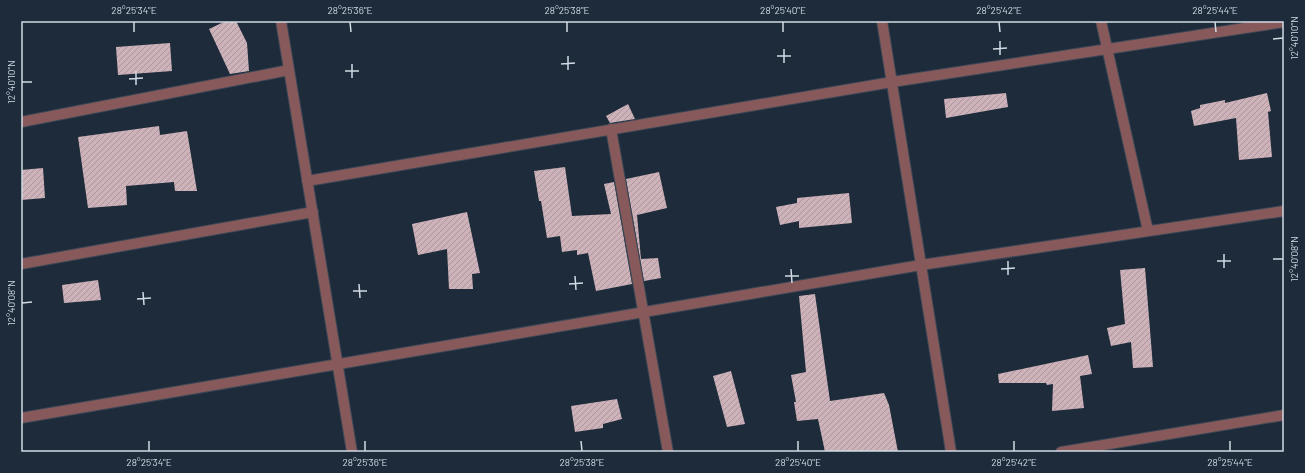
<svg xmlns="http://www.w3.org/2000/svg" width="1305" height="473" viewBox="0 0 1305 473" font-family="Barlow,sans-serif">
<style>
.building{fill:url(#building-hatch)}
.lines{fill:none;stroke-linecap:round;stroke-linejoin:round}
.minor-casing{stroke:#3a4755;stroke-width:12}
.minor{stroke:#88595b;stroke-width:10}
.ticks{fill:none;stroke:#d2dbe5;stroke-width:1.5}
.neatline{fill:none;stroke:#d2dbe5;stroke-width:1.5}
.ticks-label{font-size:10px;text-anchor:middle;fill:#d2dbe5}
</style>
<defs>
<pattern id="building-hatch" width="6" height="6" patternUnits="userSpaceOnUse"><rect width="6" height="6" fill="#ceb2ba"/><path d="M-1 1l2-2M0 6l6-6M5 7l2-2" fill="none" stroke="#aa969d"/></pattern>
</defs>
<rect width="100%" height="100%" fill="#1d2b3a"/>
<path class="building" d="M 226,21 L 236,21 L 247,43 L 249,71 L 230,74 L 209,29 Z
M 170,43 L 172,71 L 118,75 L 116,47 Z
M 1006,93 L 1008,107 L 946,118 L 944,99 Z
M 1267,93 L 1271,111 L 1268,112 L 1272,157 L 1239,160 L 1236,118 L 1194,126 L 1191,111 L 1200,108 L 1200,105 L 1225,100 L 1225,103 Z
M 628,104 L 635,119 L 610,123 L 606,116 Z
M 159,126 L 160,135 L 187,131 L 197,191 L 175,191 L 174,182 L 126,186 L 127,205 L 88,208 L 78,137 Z
M 565,167 L 572,216 L 611,214 L 604,184 L 614,182 L 632,284 L 596,291 L 588,253 L 577,255 L 577,250 L 562,252 L 560,236 L 547,238 L 541,201 L 539,201 L 534,171 Z
M 43,168 L 45,198 L 21,200 L 21,170 Z
M 659,172 L 667,208 L 637,215 L 641,259 L 658,258 L 661,278 L 644,281 L 626,179 Z
M 849,193 L 852,223 L 799,228 L 799,221 L 780,225 L 776,207 L 797,203 L 797,198 Z
M 467,212 L 480,273 L 472,274 L 473,289 L 449,289 L 447,249 L 418,255 L 412,224 Z
M 1145,268 L 1153,367 L 1133,368 L 1131,342 L 1111,346 L 1107,328 L 1125,324 L 1120,270 Z
M 98,280 L 101,300 L 64,303 L 62,285 Z
M 815,294 L 830,401 L 884,393 L 889,405 L 898,452 L 825,452 L 818,419 L 797,421 L 794,402 L 796,402 L 791,375 L 806,372 L 799,296 Z
M 1088,355 L 1092,374 L 1080,376 L 1084,408 L 1052,411 L 1053,384 L 1047,385 L 1046,383 L 999,383 L 998,374 Z
M 731,371 L 745,424 L 727,427 L 713,376 Z
M 617,399 L 622,419 L 603,424 L 603,428 L 575,432 L 571,406 Z"/>
<g class="lines">
<defs>
<path id="minor" d="M 281,21 L 352,452
M 882,21 L 951,452
M 1101,21 L 1148,231
M 21,122 L 289,70
M 611,129 L 668,452
M 307,181 L 892,82 L 1284,22
M 21,264 L 313,212
M 21,418 L 921,265 L 1284,211
M 1061,452 L 1284,415"/>
</defs>
<use href="#minor" class="minor-casing"/>
<use href="#minor" class="minor"/>
</g>
<path class="ticks" d="M 134,22 L 134,32M 350,22 L 351,32M 567,22 L 567,32M 783,22 L 783,32M 999,22 L 1000,32M 1215,22 L 1216,32M 1273,39 L 1283,38M 1000,41 L 1000,55M 784,49 L 784,63M 993,49 L 1007,48M 568,56 L 568,70M 777,56 L 791,56M 352,64 L 352,78M 561,64 L 575,63M 136,71 L 136,85M 345,71 L 359,71M 129,79 L 143,78M 22,82 L 32,82M 1224,254 L 1224,268M 1273,259 L 1283,259M 1008,261 L 1008,275M 1217,261 L 1231,261M 791,269 L 792,283M 1001,269 L 1015,268M 575,276 L 576,290M 785,276 L 799,276M 359,284 L 360,298M 569,284 L 583,283M 353,291 L 367,291M 143,292 L 144,305M 137,299 L 151,298M 22,303 L 32,302M 149,441 L 149,451M 365,441 L 365,451M 581,441 L 582,451M 798,441 L 798,451M 1014,441 L 1014,451M 1230,441 L 1230,451"/>
<rect width="1305" height="473" fill="none" stroke="#1d2b3a" stroke-width="44"/>
<rect x="22" y="22" width="1261" height="429" class="neatline"/>
<g class="ticks-label">
<text x="134" y="14">28°25'34"E</text>
<text x="350" y="14">28°25'36"E</text>
<text x="567" y="14">28°25'38"E</text>
<text x="783" y="14">28°25'40"E</text>
<text x="999" y="14">28°25'42"E</text>
<text x="1215" y="14">28°25'44"E</text>
<text transform="translate(1294 38) rotate(-90)" y="4">12°40'10"N</text>
<text transform="translate(11 82) rotate(-90)" y="4">12°40'10"N</text>
<text transform="translate(1294 259) rotate(-90)" y="4">12°40'08"N</text>
<text transform="translate(11 303) rotate(-90)" y="4">12°40'08"N</text>
<text x="149" y="466">28°25'34"E</text>
<text x="365" y="466">28°25'36"E</text>
<text x="582" y="466">28°25'38"E</text>
<text x="798" y="466">28°25'40"E</text>
<text x="1014" y="466">28°25'42"E</text>
<text x="1230" y="466">28°25'44"E</text>
</g>
</svg>
